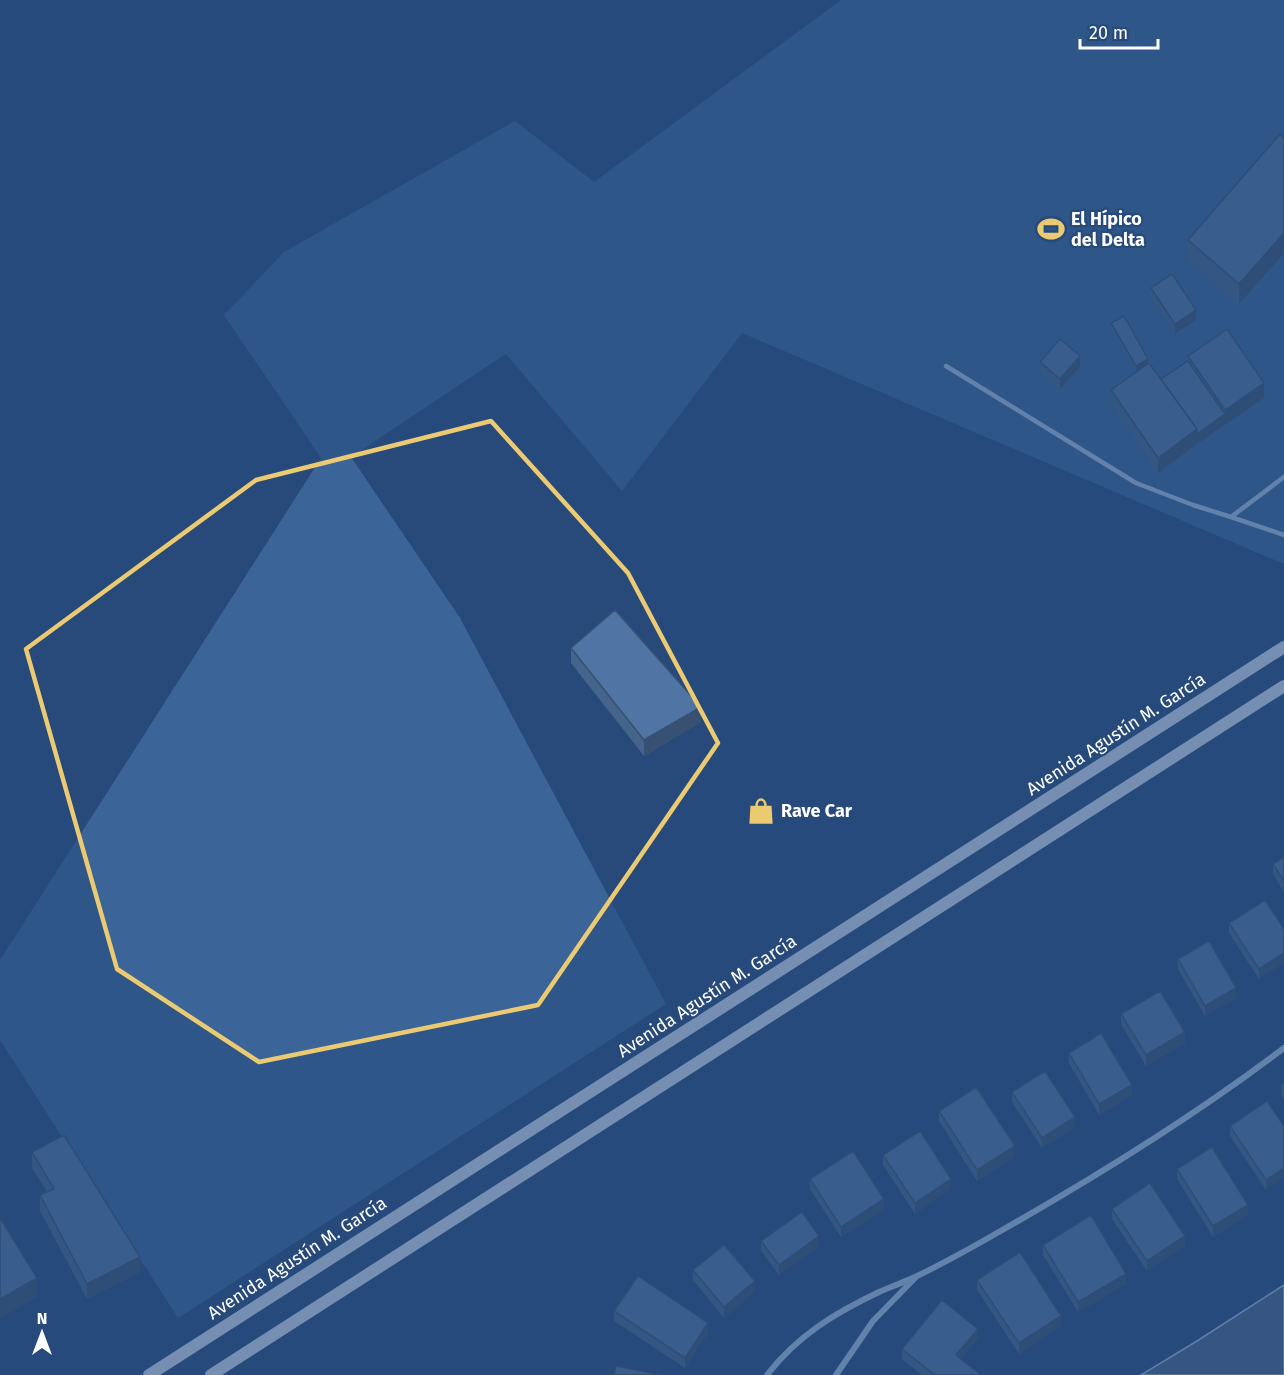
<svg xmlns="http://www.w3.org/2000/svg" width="1284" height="1375" viewBox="0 0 1284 1375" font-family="'Fira Sans',sans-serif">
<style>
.green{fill:#3b6498}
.water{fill:#4a6587;stroke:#a0bfe4;stroke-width:1.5}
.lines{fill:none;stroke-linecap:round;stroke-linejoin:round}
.lane{stroke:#abc4e4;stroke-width:4.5}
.street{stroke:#abc4e4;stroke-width:6}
.secondary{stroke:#d4e1f4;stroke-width:12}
.wall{fill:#45648c}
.shaded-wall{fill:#385172}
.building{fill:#5074a3;stroke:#385172;stroke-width:1.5}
.marked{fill:none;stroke:#ebca71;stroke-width:4.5;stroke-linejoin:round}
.labels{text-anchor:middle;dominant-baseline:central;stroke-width:4.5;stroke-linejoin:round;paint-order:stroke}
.poi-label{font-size:18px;font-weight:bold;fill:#fff;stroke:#274a7b;text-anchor:start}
.street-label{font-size:18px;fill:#fff;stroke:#274a7b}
</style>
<rect width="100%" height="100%" fill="#274a7b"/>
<path class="green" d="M 841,0 L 1284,0 L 1284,564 L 742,333 L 622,491 L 506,354 L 351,457 L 460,618 L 666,1004 L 178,1318 L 0,1040 L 0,960 L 321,458 L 224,315 L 284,252 L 515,121 L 594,182 Z"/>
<path class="water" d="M 1284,1285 L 1284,1375 L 1141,1375 L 1197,1341 Z"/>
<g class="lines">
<path class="lane" d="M 946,366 L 1136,483 L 1193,505 L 1231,517 L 1284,535
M 1231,517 L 1284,477"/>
<path class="street" d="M 767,1375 C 798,1335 835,1313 879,1292 C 892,1286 905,1282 917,1276 C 944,1263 971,1248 997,1233 C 1096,1177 1193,1117 1284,1048
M 836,1375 L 873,1321 L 915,1278"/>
<path class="secondary" d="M 149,1375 L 1284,647
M 211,1375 L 1284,686"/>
</g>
<path class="wall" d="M 1284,138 L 1284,253 L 1239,304 L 1188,260 L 1188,240 Z
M 1151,288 L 1196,320 L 1175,334 L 1151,298 Z
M 1111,323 L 1161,379 L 1188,361 L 1188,356 L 1264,398 L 1197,444 L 1158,473 L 1111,405 L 1111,390 L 1148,364 L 1136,371 L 1111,328 Z
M 1040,362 L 1080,366 L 1060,390 L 1040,373 Z
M 571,648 L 701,722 L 644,756 L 571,663 Z
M 1284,857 L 1284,892 L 1273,874 L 1273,864 Z
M 1229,923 L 1284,929 L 1259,979 L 1229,933 Z
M 1178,959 L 1236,998 L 1205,1016 L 1178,969 Z
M 1121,1014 L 1185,1043 L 1146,1066 L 1121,1024 Z
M 1069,1053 L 1132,1095 L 1099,1115 L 1069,1063 Z
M 1284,1083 L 1284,1099 L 1281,1095 L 1281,1085 Z
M 1012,1092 L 1075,1127 L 1042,1148 L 1012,1102 Z
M 1267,1101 L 1266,1190 L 1230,1136 L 1230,1126 Z
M 939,1111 L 1015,1157 L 977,1181 L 939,1121 Z
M 32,1152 L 140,1272 L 87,1299 L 40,1211 L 40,1195 L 47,1192 L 32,1168 Z
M 883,1155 L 951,1189 L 915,1214 L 883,1165 Z
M 1177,1169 L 1248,1215 L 1213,1237 L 1177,1179 Z
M 810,1179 L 884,1209 L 841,1237 L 810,1189 Z
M 1112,1209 L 1185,1246 L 1147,1271 L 1112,1219 Z
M 761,1241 L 819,1246 L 779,1275 L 761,1251 Z
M 1043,1245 L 1126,1284 L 1078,1312 L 1043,1255 Z
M 693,1270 L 755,1292 L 724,1318 L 693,1280 Z
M 977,1280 L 1061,1326 L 1019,1354 L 977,1290 Z
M 614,1311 L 708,1333 L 685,1368 L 614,1321 Z
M 978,1339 L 961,1359 L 981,1375 L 922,1375 L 902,1359 L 902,1349 Z"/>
<path class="shaded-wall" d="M 1284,233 L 1284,253 L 1239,304 L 1239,284 Z
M 1196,310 L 1196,320 L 1175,334 L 1175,324 Z
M 1080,356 L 1080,366 L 1060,390 L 1060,379 Z
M 1148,359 L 1148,364 L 1136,371 L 1136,366 Z
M 1264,383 L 1264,398 L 1197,444 L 1158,473 L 1158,458 L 1197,429 L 1225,414 L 1225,410 Z
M 701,707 L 701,722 L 644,756 L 644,740 Z
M 1284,953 L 1284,963 L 1259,979 L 1259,969 Z
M 1236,988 L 1236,998 L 1205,1016 L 1205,1006 Z
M 1185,1032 L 1185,1043 L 1146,1066 L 1146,1055 Z
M 1132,1085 L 1132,1095 L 1099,1115 L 1099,1104 Z
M 1075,1117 L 1075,1127 L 1042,1148 L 1042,1138 Z
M 1015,1146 L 1015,1157 L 977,1181 L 977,1170 Z
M 1284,1168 L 1284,1178 L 1266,1190 L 1266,1180 Z
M 951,1179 L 951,1189 L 915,1214 L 915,1203 Z
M 884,1199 L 884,1209 L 841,1237 L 841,1227 Z
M 1248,1205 L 1248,1215 L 1213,1237 L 1213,1226 Z
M 819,1236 L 819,1246 L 779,1275 L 779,1265 Z
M 1185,1236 L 1185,1246 L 1147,1271 L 1147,1261 Z
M 140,1257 L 140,1272 L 87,1299 L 87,1284 Z
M 1126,1274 L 1126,1284 L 1078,1312 L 1078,1302 Z
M 37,1278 L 37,1297 L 0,1319 L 0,1299 Z
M 755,1281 L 755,1292 L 724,1318 L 724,1307 Z
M 1061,1316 L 1061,1326 L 1019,1354 L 1019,1343 Z
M 708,1323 L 708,1333 L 685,1368 L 685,1358 Z
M 978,1329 L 978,1339 L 956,1365 L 956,1355 Z"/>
<path class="building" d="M 1280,134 L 1284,138 L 1284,233 L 1239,284 L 1188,240 Z
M 1172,274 L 1196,310 L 1175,324 L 1151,288 Z
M 1124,316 L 1148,359 L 1136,366 L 1111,323 Z
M 1227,329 L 1264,383 L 1225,410 L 1188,356 Z
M 1060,339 L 1080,356 L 1060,379 L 1040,362 Z
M 1188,361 L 1225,414 L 1197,434 L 1197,429 L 1161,379 Z
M 1149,363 L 1197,429 L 1158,458 L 1111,390 Z
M 615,610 L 701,707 L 644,740 L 571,648 Z
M 1284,857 L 1284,881 L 1273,864 Z
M 1265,900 L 1284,929 L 1284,953 L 1259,969 L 1229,923 Z
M 1209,941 L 1236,988 L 1205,1006 L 1178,959 Z
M 1160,991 L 1185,1032 L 1146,1055 L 1121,1014 Z
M 1101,1033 L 1132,1085 L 1099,1104 L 1069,1053 Z
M 1045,1071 L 1075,1117 L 1042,1138 L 1012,1092 Z
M 976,1087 L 1015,1146 L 977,1170 L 939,1111 Z
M 1267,1101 L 1284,1126 L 1284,1168 L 1266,1180 L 1230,1126 Z
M 920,1131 L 951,1179 L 915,1203 L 883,1155 Z
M 64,1135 L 140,1257 L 87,1284 L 40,1195 L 54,1189 L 32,1152 Z
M 1212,1147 L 1248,1205 L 1213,1226 L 1177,1169 Z
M 853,1151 L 884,1199 L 841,1227 L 810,1179 Z
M 1150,1183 L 1185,1236 L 1147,1261 L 1112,1209 Z
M 802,1212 L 819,1236 L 779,1265 L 761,1241 Z
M 1091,1215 L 1126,1274 L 1078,1302 L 1043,1245 Z
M 0,1218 L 37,1278 L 0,1299 Z
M 724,1245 L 755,1281 L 724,1307 L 693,1270 Z
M 1020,1252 L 1061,1316 L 1019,1343 L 977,1280 Z
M 638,1276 L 708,1323 L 685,1358 L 614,1311 Z
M 942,1300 L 978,1329 L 956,1355 L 981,1375 L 935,1375 L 902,1349 Z
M 616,1366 L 661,1375 L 614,1375 Z"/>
<path d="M0 0H1284V1375H0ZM 491,421 L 628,573 L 718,743 L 538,1005 L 259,1062 L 117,969 L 26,649 L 256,480 Z" fill="#274a7b" fill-opacity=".55" fill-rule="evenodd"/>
<path class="marked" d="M 491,421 L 628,573 L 718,743 L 538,1005 L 259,1062 L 117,969 L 26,649 L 256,480 Z"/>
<defs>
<symbol id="stadium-bare" viewBox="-9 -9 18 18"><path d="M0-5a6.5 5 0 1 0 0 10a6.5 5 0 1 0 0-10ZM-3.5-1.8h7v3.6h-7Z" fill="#ebca71" stroke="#274a7b" stroke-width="2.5" paint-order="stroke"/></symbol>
<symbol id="shop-bare" viewBox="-9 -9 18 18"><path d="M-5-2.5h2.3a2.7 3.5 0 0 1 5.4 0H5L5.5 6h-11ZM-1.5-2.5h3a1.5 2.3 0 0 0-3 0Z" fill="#ebca71" stroke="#274a7b" stroke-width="2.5" paint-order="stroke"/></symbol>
</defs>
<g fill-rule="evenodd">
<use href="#stadium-bare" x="1032" y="210" width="38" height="38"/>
<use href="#shop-bare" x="742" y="792" width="38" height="38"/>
</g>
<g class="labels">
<g class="poi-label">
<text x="1071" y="219">El Hípico<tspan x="1071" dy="21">del Delta</tspan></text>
<text x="781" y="811">Rave Car</text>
</g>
<g class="street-label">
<text transform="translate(1116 734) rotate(-33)">Avenida Agustín M. García</text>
<text transform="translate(707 996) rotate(-33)">Avenida Agustín M. García</text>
<text transform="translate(297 1258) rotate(-33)">Avenida Agustín M. García</text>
</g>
</g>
<g transform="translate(42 1333)" stroke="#274a7b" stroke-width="4.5" paint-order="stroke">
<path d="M0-4.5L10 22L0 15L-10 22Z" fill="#ffffff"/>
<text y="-9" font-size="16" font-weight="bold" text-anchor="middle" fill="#ffffff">N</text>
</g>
<path d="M1080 39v9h78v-9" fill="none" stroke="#ffffff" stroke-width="3"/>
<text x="1089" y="39" font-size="18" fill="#ffffff" stroke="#274a7b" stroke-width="4.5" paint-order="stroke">20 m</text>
</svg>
